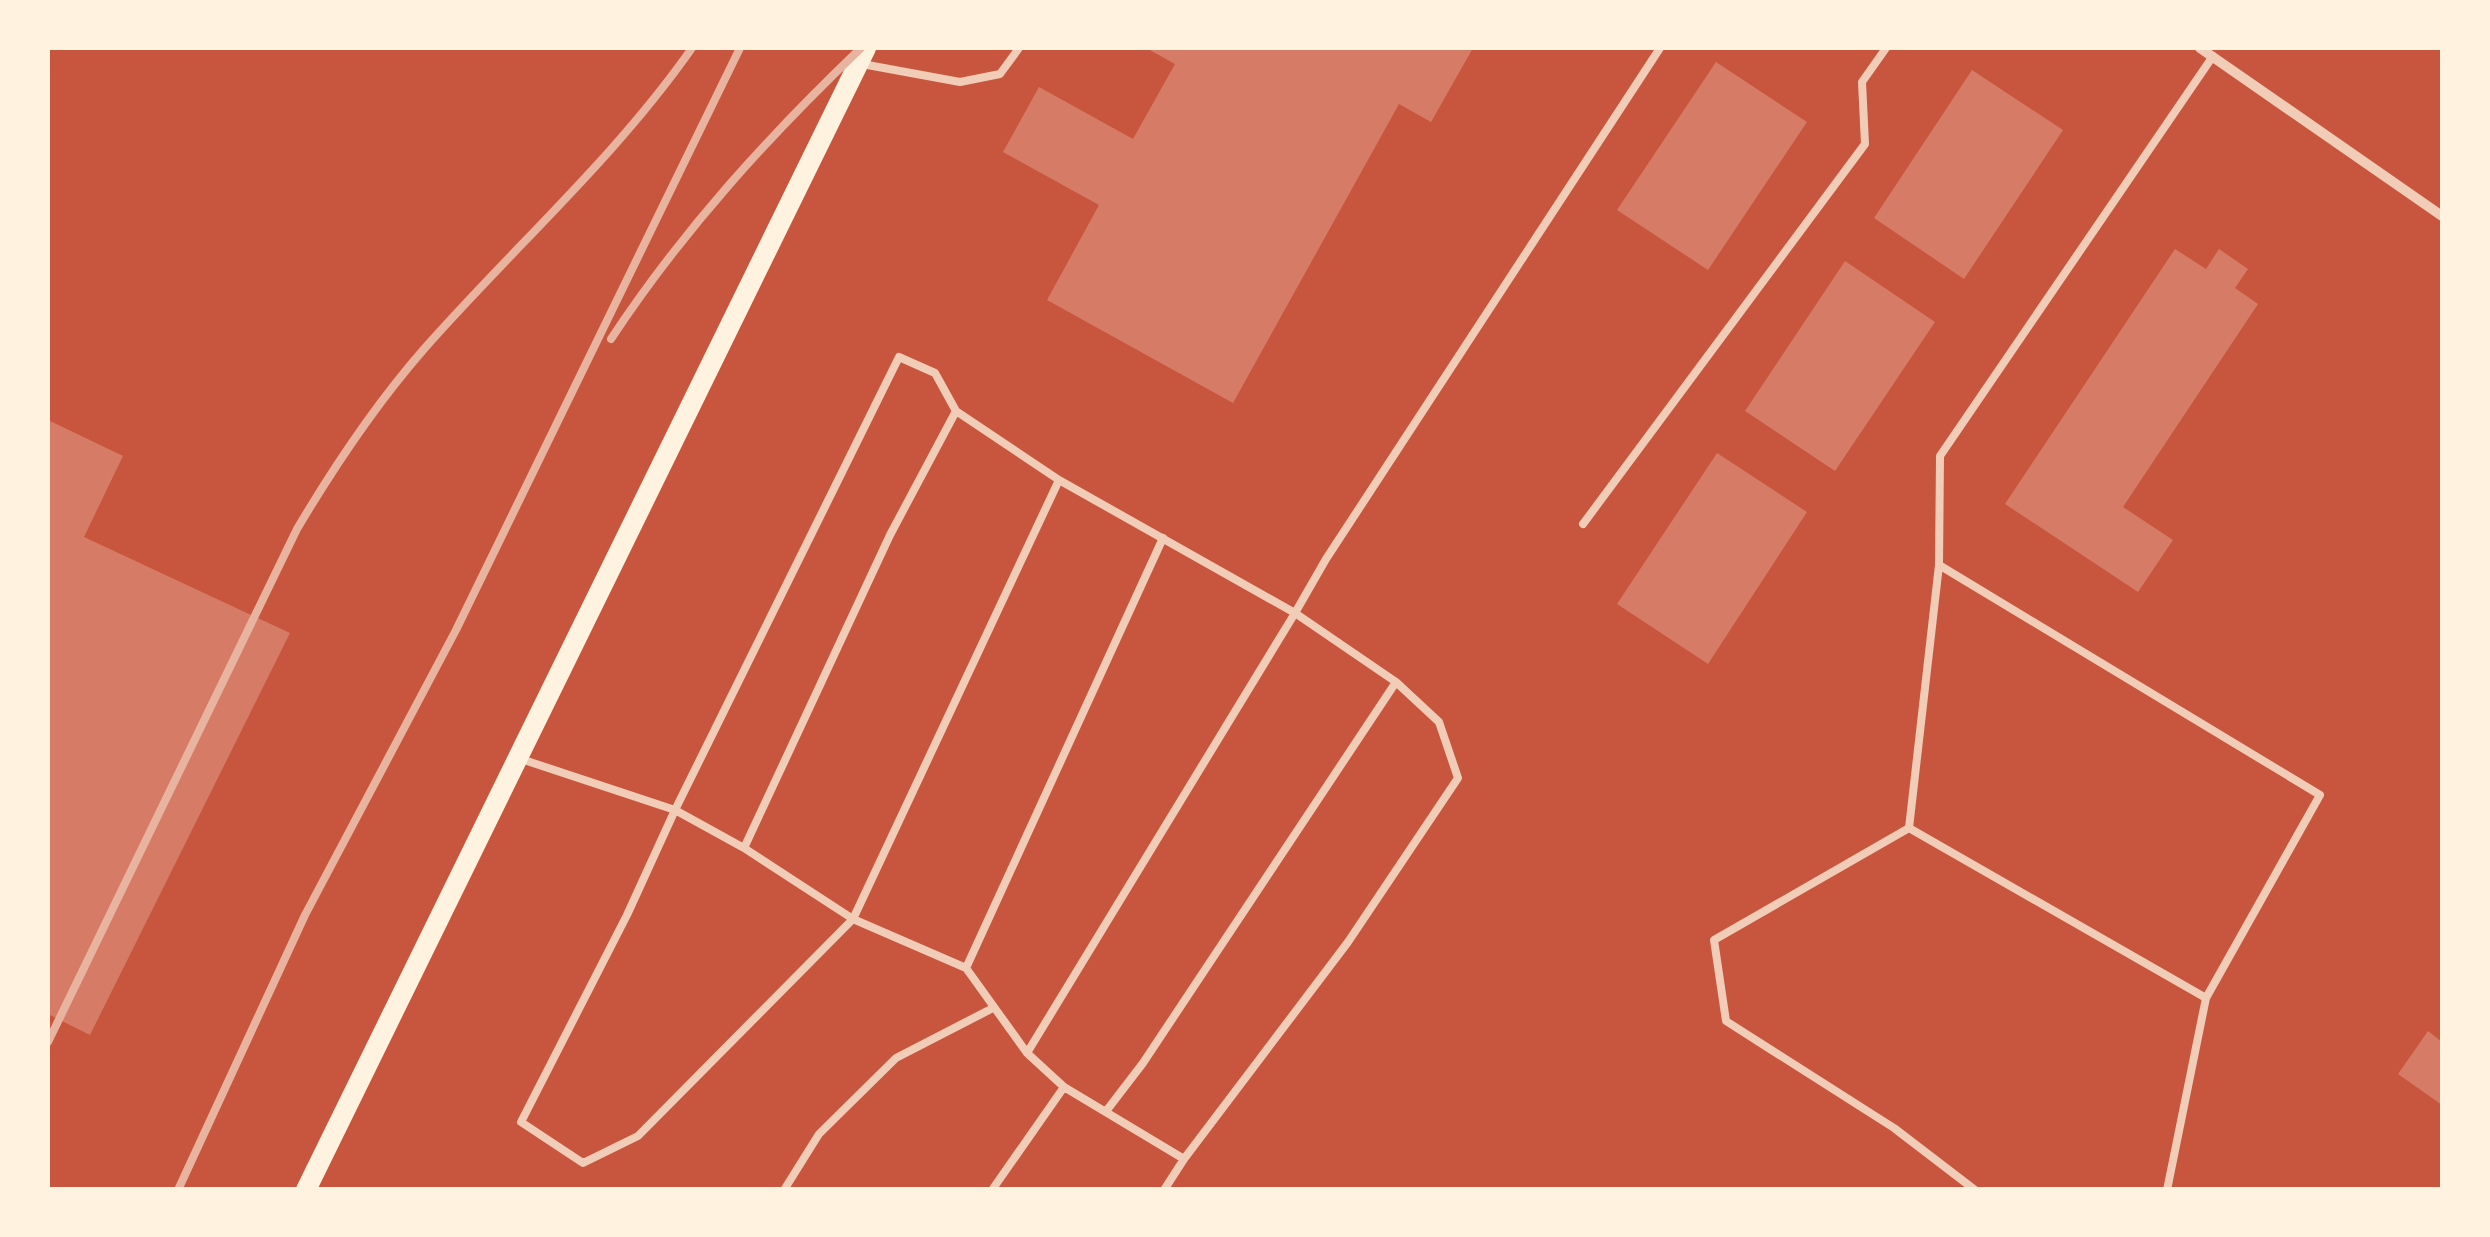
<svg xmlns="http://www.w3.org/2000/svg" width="2490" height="1237" viewBox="0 0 2490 1237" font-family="'Alegreya Sans',sans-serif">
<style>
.building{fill:#d67c66}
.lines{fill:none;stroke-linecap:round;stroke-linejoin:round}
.service{stroke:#f1ccb7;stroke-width:8}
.minor{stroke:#f1ccb7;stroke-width:10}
.secondary{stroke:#fff3e0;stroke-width:20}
.rail{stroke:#e9b49f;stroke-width:8}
</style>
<rect width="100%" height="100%" fill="#c8553d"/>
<path class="building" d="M 1146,48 L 1473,48 L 1431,122 L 1399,104 L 1233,403 L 1047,300 L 1099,205 L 1003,152 L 1039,87 L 1133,139 L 1175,64 Z
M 1716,62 L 1807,122 L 1708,270 L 1617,210 Z
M 1972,70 L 2063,130 L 1964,279 L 1874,218 Z
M 2175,249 L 2206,269 L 2219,249 L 2248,269 L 2235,288 L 2258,304 L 2123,507 L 2173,540 L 2138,592 L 2005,504 Z
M 1845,261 L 1935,322 L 1835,471 L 1745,411 Z
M 48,420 L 123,456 L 84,537 L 290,633 L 90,1035 L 48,1014 Z
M 1717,453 L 1807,512 L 1708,664 L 1617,604 Z
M 2428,1031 L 2442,1042 L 2442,1105 L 2398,1074 Z"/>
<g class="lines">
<path class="service" d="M 862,64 L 960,82 L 1000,74 L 1019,48
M 956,411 L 935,373 L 899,357 L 675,810 L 627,915 L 521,1122 L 583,1163 L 638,1136 L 853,919 L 1059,480
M 1583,524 L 1865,144 L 1862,82 L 1886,48
M 518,758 L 675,810 L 744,848 L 890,535 L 956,411 L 1059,480 L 1295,613 L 1027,1053
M 1909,828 L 1939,565
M 744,848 L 853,919 L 966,968 L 1027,1053 L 1064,1087 L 1184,1159 L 1164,1190
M 966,968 L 1163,538
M 1107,1110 L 1143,1063 L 1396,682 L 1295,613 L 1326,559 L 1660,48
M 1184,1159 L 1348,942 L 1458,778 L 1439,722 L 1396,682
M 784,1190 L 819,1134 L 896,1058 L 993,1008
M 992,1190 L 1064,1087
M 1975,1190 L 1894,1128 L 1726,1021 L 1714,940 L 1909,828 L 2206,998
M 2167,1190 L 2206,998 L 2320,795 L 1939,565 L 1940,456 L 2213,56"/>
<path class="minor" d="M 2200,48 L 2442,216"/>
<path class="secondary" d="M 306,1190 L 866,48"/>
<path class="rail" d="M 611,339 C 683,230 768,137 861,48
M 48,1042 L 297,529 C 335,465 375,405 424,349 C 513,248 615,158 692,48
M 178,1190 L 305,915 L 456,630 L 740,48"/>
</g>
<rect width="2490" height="1237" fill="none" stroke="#fff3e0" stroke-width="100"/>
</svg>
